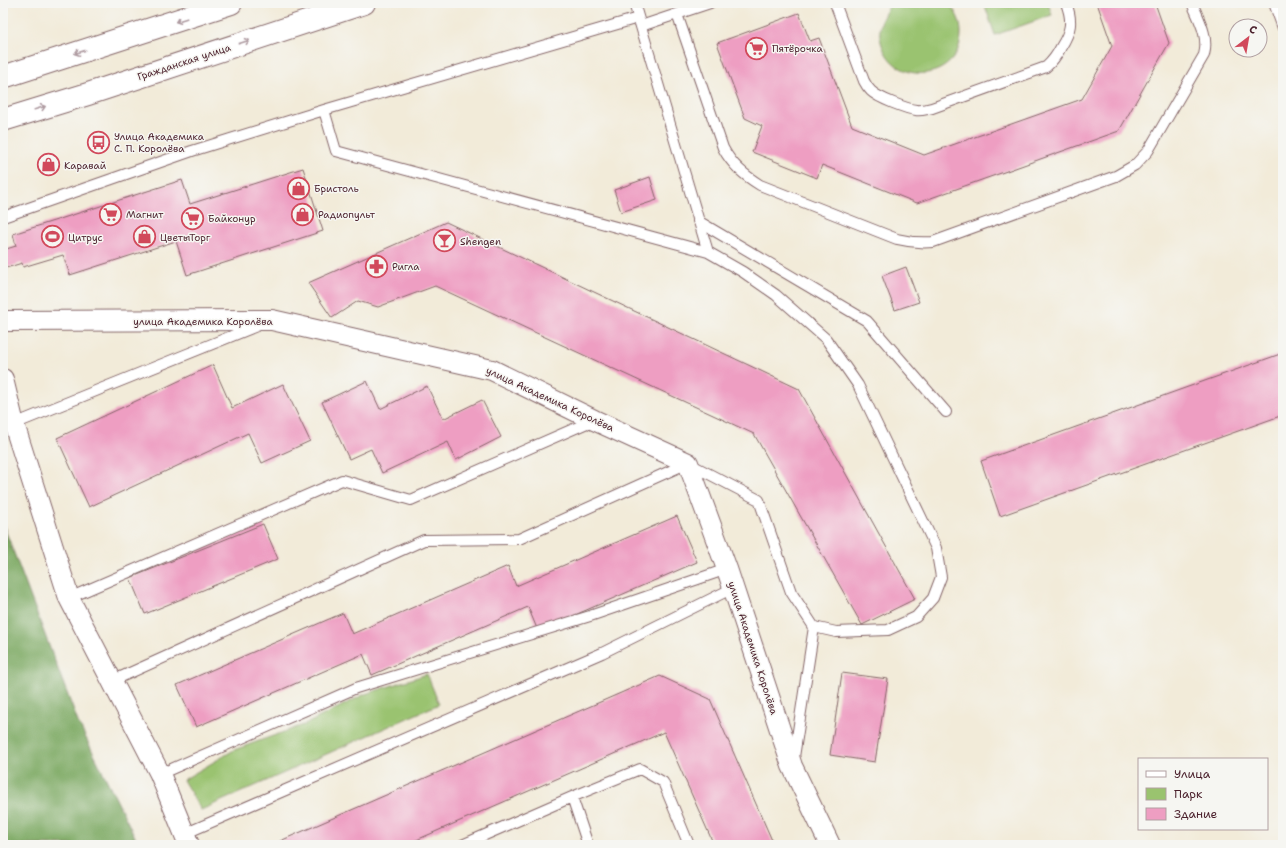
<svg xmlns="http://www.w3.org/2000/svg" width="1286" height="848" viewBox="0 0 1286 848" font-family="'Shantell Sans',sans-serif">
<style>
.green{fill:#9ac36f;stroke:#72714d}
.forest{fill:#7ba962;stroke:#626446}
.building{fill:#ee9ec2}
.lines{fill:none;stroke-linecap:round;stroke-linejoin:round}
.lane-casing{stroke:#856668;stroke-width:12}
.street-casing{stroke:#856668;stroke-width:22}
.secondary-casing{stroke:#856668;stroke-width:24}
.lane{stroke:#fff;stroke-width:10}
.street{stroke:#fff;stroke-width:20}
.secondary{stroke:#fff;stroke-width:22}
.oneway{stroke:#ae9aa0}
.labels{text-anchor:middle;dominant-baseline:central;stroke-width:3;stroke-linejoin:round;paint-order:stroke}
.poi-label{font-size:10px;fill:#4a1f2b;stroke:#f6f6f2;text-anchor:start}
.street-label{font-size:10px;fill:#4a1f2b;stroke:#f6f6f2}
</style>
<rect width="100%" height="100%" fill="#f6f6f2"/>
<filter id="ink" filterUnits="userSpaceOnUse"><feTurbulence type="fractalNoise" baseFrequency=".025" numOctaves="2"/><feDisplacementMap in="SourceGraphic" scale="8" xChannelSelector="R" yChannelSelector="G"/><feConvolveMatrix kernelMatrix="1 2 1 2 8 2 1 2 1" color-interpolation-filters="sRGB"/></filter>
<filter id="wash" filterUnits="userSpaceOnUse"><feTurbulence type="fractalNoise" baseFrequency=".012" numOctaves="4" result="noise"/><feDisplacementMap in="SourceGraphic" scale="16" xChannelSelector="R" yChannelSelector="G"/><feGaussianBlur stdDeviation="0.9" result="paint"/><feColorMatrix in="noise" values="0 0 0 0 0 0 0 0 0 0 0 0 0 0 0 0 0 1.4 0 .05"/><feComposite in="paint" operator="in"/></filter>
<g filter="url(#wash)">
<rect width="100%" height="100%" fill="#f2ebd9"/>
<path class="green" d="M 893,3 L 948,3 C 956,11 961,21 961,33 C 961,81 894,89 881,42 C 877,28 883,12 893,3 Z
M 984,3 L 1048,3 L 1052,15 L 995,35 Z
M 427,674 L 439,704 L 201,810 L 183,780 L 234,750 L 306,724 L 365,694 Z"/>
<path class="forest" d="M 3,524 L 78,722 L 139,845 L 3,845 Z"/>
<g id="blocks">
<path class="building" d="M 1097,3 L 1155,3 L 1169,43 L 1119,131 L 917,203 L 822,165 L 817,178 L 752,152 L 762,126 L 745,118 L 717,43 L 799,13 L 810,41 L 819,38 L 852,126 L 924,155 L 1082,99 L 1112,46 Z
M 303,168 L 323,231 L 187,275 L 176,241 L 70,275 L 63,255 L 23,267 L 22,263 L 6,268 L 3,260 L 3,250 L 16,246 L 13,234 L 182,180 L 190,204 Z
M 650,177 L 657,200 L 621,212 L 614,190 Z
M 446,222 L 799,389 L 915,599 L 862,625 L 754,434 L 435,286 L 378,307 L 358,301 L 332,318 L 308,283 Z
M 906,267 L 919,302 L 895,310 L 882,276 Z
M 1283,353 L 1283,415 L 1000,516 L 981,461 Z
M 213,365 L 232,408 L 283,384 L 310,441 L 262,463 L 248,433 L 89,507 L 57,438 Z
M 367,381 L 380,409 L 427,386 L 443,419 L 482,400 L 501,437 L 456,460 L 448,442 L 382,473 L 371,449 L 349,459 L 322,402 Z
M 677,516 L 697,562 L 538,631 L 528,607 L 372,675 L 363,654 L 196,727 L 177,685 L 343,613 L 352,634 L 508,566 L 516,586 Z
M 263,524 L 278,559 L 145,614 L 130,578 Z
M 842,673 L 888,679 L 875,762 L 830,755 Z
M 660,676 L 710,699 L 774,845 L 714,845 L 664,732 L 405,845 L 271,845 Z"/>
</g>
</g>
<g filter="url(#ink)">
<use href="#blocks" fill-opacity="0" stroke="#856668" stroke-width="1"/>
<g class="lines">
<defs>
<path id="lane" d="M 835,3 L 864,81 C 866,85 868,88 871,91 C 878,98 907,109 916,110 C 921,111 926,109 932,108 L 1046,67 C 1053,61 1057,55 1061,47 C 1071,31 1073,21 1066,3
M 1274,3 L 1283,28
M 677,14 L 723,148 C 732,165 744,175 760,185 L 897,239 C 909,242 921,243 933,242 L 1116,176 L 1135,165 L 1148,151 L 1204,55 C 1209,36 1199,20 1192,3
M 641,26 L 710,3
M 324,110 L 336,151 L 708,252
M 3,217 L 192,151 L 324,110 L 638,18
M 698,221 L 867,321 L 946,412
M 14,424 L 259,325
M 69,598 L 342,480 L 411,500 L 594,420
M 112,681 L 424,540 L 519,539 L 688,463 L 759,500 L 791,592 L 814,627 L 836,632 L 888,630 L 916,617 L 933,598 L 941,577 L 936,548 L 858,385 L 826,339 L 776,295 L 743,272 L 708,252 L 634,3
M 794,757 L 814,627
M 160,774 L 356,688 L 590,616 L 727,569
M 572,797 L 640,769 L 663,782 L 689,845
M 184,834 L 602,653 L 733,588
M 462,845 L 572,797 L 588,845"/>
<path id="street" d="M 3,321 L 272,320 L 492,370 L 594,420 L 688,463 L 727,569 L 792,766 L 830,845
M 3,379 L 14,424 L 69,598 L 160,774 L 189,845"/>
<path id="secondary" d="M 3,77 L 231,3
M 3,120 L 88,94 L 364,3"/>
</defs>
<use href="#lane" class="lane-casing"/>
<use href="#street" class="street-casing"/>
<use href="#secondary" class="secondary-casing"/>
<use href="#lane" class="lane"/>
<use href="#street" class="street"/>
<use href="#secondary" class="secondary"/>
</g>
<defs><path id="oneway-shaft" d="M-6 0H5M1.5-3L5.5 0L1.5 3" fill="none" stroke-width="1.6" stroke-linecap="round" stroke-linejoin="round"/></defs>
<g class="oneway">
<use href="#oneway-shaft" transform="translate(181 20) rotate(162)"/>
<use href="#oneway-shaft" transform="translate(244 42) rotate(-18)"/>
<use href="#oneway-shaft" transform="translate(80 52) rotate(162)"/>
<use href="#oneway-shaft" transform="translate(40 108) rotate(-17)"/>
</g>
</g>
<defs>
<symbol id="supermarket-ring" viewBox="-11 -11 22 22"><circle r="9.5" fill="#f6f6f2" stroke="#d1495b" stroke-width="1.5"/><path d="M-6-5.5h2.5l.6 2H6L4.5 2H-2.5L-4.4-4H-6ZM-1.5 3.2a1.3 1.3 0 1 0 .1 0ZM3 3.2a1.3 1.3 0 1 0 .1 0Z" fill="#d1495b"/></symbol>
<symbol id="bus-ring" viewBox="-11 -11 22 22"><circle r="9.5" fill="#f6f6f2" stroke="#d1495b" stroke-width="1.5"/><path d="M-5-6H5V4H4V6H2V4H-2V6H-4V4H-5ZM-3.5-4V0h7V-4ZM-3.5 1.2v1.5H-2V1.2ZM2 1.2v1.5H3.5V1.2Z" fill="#d1495b"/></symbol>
<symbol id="shop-ring" viewBox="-11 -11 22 22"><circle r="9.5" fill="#f6f6f2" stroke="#d1495b" stroke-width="1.5"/><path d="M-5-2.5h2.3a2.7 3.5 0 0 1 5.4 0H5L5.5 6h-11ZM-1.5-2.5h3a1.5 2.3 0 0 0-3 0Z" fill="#d1495b"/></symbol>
<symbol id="stadium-ring" viewBox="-11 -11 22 22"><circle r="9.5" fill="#f6f6f2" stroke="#d1495b" stroke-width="1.5"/><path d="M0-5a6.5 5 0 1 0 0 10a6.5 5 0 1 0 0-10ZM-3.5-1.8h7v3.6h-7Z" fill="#d1495b"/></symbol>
<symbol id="bar-ring" viewBox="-11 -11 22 22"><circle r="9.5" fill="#f6f6f2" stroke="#d1495b" stroke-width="1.5"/><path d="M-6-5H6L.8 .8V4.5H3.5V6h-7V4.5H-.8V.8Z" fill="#d1495b"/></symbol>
<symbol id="pharmacy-ring" viewBox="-11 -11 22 22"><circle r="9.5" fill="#f6f6f2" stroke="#d1495b" stroke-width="1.5"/><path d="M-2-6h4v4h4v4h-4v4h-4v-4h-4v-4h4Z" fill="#d1495b"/></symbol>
</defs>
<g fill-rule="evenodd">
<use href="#supermarket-ring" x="744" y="36" width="25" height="25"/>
<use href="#bus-ring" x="86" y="130" width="25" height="25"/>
<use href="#shop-ring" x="36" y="152" width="25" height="25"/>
<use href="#shop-ring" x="286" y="176" width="25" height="25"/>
<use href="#supermarket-ring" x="98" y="202" width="25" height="25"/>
<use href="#shop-ring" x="290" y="202" width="25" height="25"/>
<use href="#supermarket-ring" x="180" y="206" width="25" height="25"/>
<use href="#stadium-ring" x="40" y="224" width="25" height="25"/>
<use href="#shop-ring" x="132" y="224" width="25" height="25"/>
<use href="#bar-ring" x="432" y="228" width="25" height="25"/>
<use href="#pharmacy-ring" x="364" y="254" width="25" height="25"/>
</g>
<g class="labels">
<g class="poi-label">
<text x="772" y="48">Пятёрочка</text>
<text x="114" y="136">Улица Академика<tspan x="114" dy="12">С. П. Королёва</tspan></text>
<text x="64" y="165">Каравай</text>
<text x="314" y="188">Бристоль</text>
<text x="126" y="214">Магнит</text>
<text x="318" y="214">Радиопульт</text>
<text x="208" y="218">Байконур</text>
<text x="68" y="237">Цитрус</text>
<text x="160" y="237">ЦветыТорг</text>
<text x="460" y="241">Shengen</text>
<text x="392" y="266">Ригла</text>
</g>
<g class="street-label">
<text transform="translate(184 62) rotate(-18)">Гражданская улица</text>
<text x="203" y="321">улица Академика Королёва</text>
<text transform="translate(550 399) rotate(25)">улица Академика Королёва</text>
<text transform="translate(753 648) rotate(72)">улица Академика Королёва</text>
</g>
</g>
<rect width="1286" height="848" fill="none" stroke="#f6f6f2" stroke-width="16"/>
<rect x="1138" y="758" width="130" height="72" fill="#f6f6f2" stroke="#b1a0a2"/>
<rect x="1146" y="771" width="20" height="6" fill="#ffffff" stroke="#b1a0a2"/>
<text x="1174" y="778" font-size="12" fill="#4a1f2b">Улица</text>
<rect x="1146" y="788" width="20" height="12" fill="#9ac36f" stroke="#b1a0a2"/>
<text x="1174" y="798" font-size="12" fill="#4a1f2b">Парк</text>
<rect x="1146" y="808" width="20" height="12" fill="#ee9ec2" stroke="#b1a0a2"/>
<text x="1174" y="818" font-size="12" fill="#4a1f2b">Здание</text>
<g transform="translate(1248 38) rotate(31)"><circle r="19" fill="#f6f6f2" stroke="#b1a0a2"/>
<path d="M0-3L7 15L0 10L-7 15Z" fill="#d1495b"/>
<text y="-6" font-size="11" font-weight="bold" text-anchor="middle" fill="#4a1f2b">С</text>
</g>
</svg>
